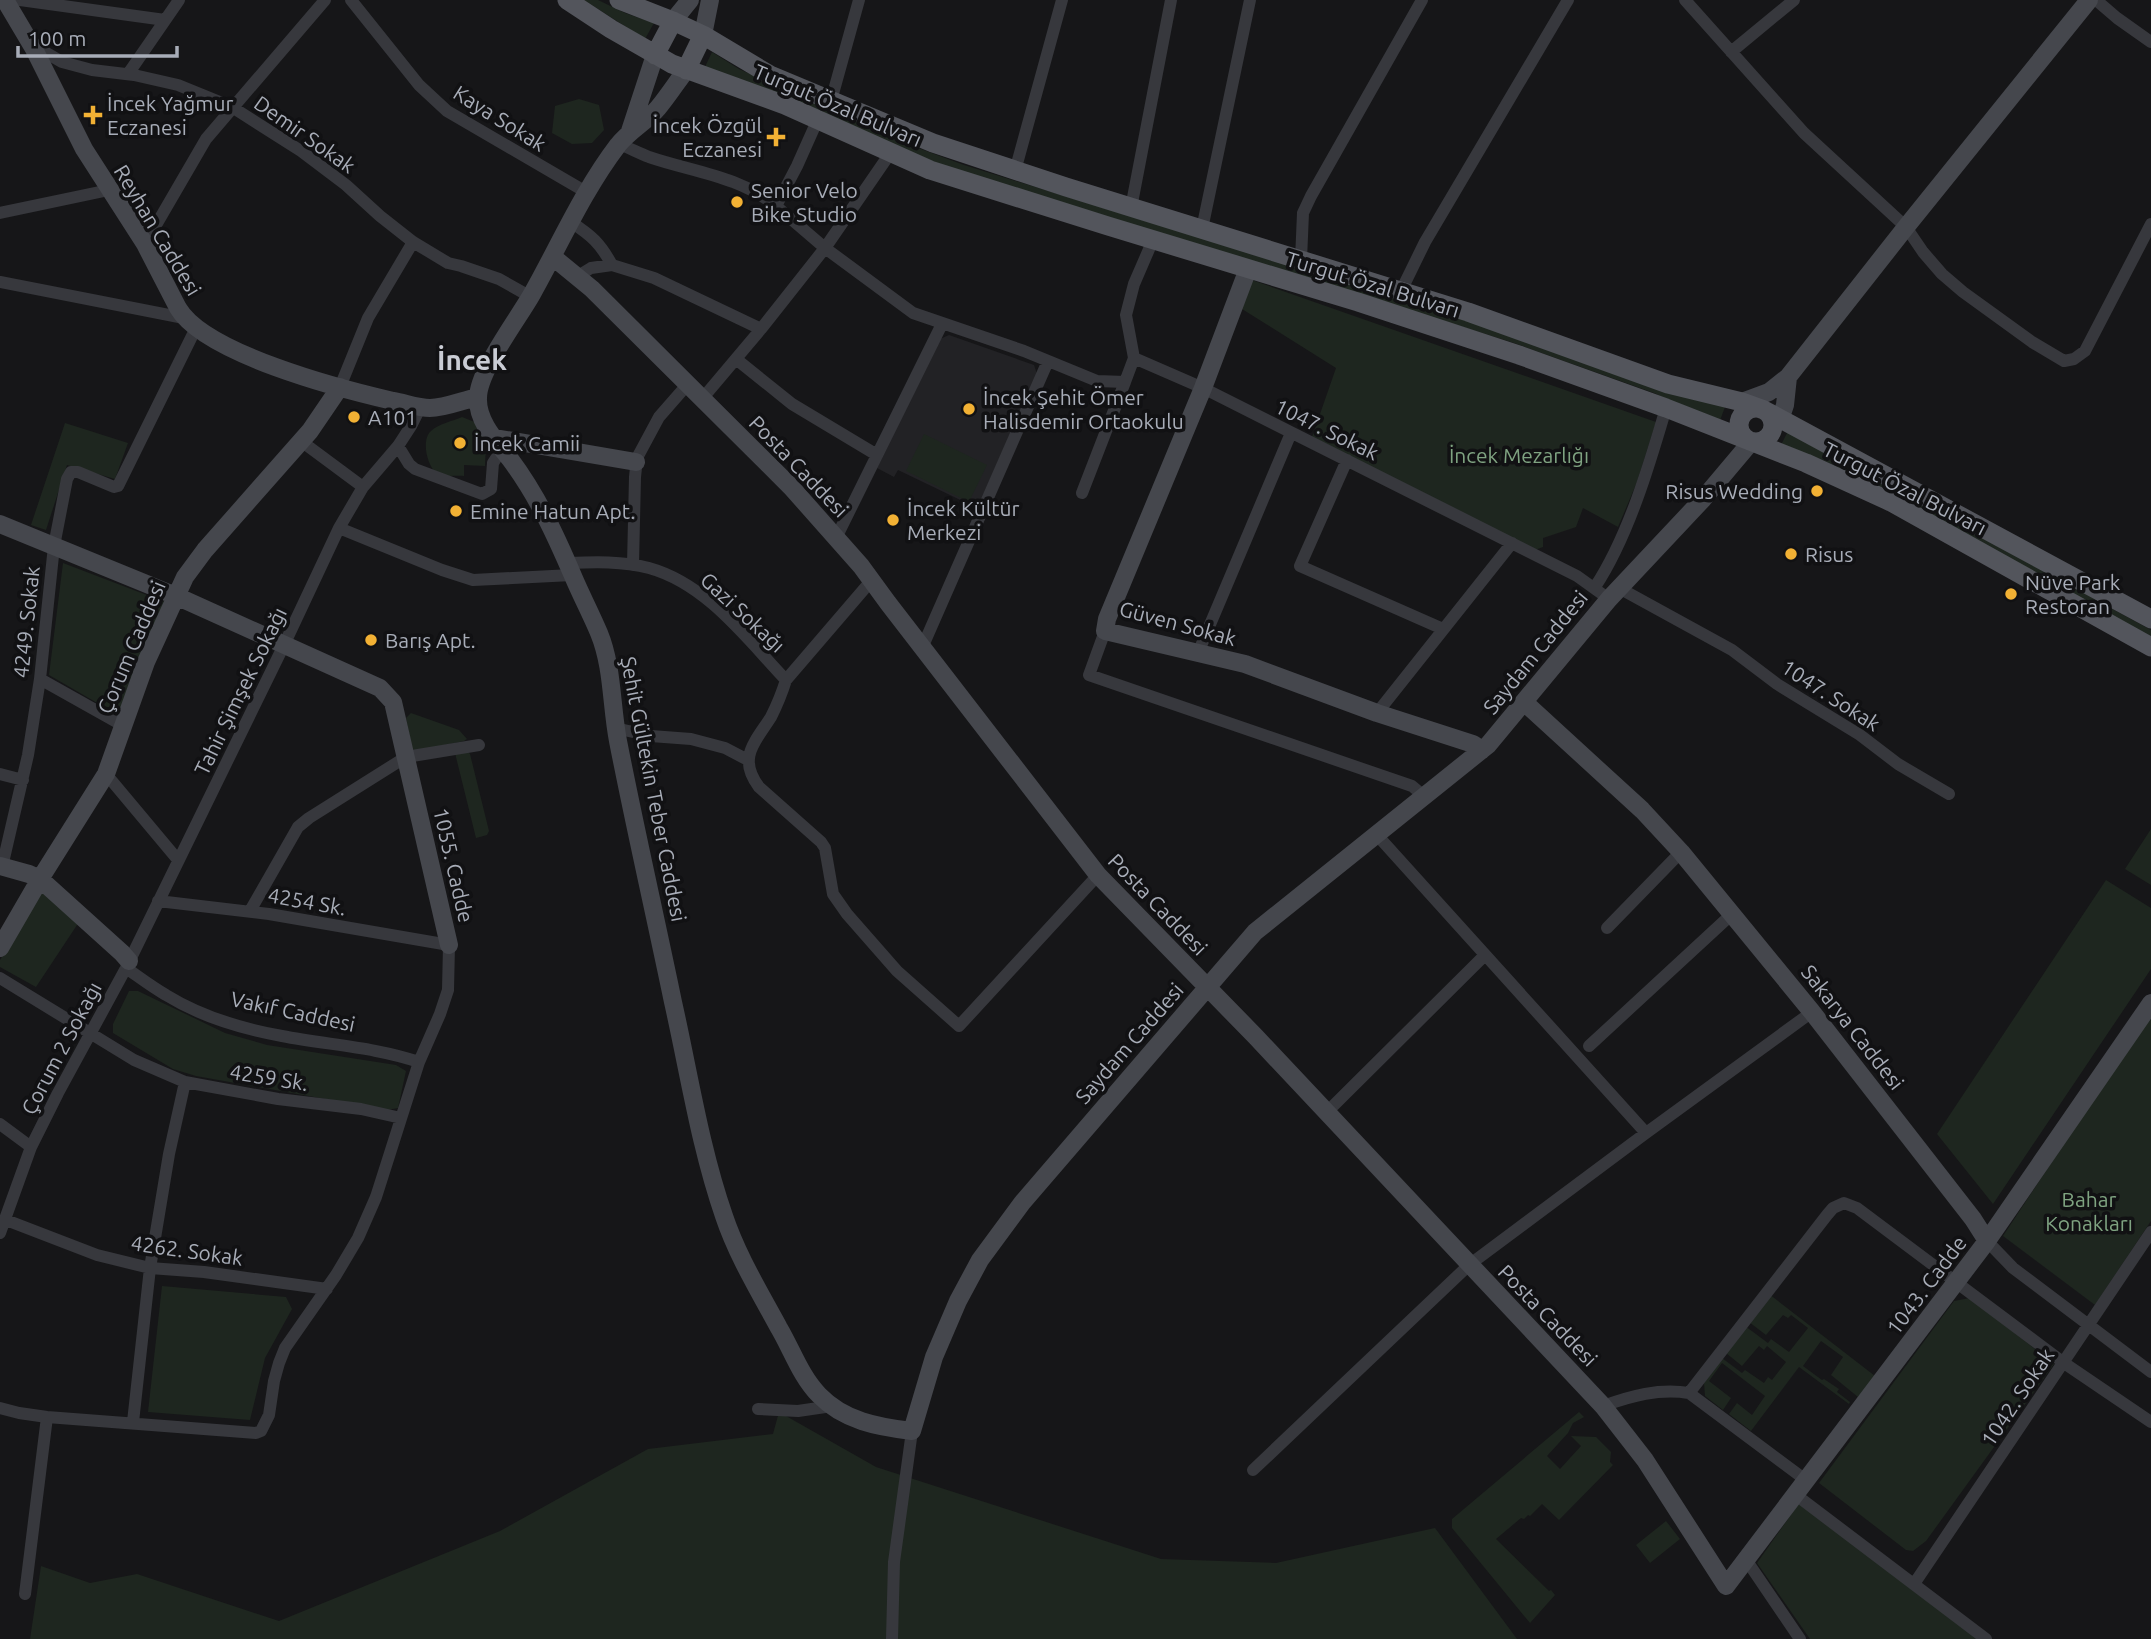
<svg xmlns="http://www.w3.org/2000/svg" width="2151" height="1639" viewBox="0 0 2151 1639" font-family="Ubuntu,sans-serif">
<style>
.built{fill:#222225}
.green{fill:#1e261f}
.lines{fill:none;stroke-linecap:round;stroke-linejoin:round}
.street{stroke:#37383d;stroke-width:12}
.secondary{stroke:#45474d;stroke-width:18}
.primary{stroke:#53555c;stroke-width:19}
.poi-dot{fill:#f2b134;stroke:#111113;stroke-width:2.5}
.labels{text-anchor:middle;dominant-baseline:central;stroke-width:7;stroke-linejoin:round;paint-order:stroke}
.poi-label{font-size:21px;fill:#a8adb8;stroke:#111113;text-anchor:start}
.street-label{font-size:21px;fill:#a8adb8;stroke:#111113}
.park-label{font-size:21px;fill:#7fa381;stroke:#111113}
.district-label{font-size:28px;font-weight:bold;fill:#c9ccd4;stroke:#111113}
</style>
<rect width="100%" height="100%" fill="#161618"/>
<path class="built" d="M 949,335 L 1034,365 L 1037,374 L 977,508 L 898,470 L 894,477 L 877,468 L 940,339 Z"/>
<path class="green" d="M 584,0 L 598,0 L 625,13 L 654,23 L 645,39 Z
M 712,52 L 739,69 L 902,142 L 964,165 L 1480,324 L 1725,407 L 1719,423 L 1654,393 L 1511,342 L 938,164 L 705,67 Z
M 579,99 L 599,105 L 604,130 L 592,143 L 572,144 L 552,133 L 555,106 Z
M 1249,279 L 1656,422 L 1637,482 L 1618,527 L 1583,508 L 1576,527 L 1543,538 L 1543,547 L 1535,550 L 1312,437 L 1336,368 L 1242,309 Z
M 462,417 L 477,423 L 486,443 L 485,466 L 464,465 L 464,476 C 456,475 441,478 436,473 C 427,465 421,440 431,431 C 438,424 453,421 462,417 Z
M 65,423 L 128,443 L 115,479 L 67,465 L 46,530 L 31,525 Z
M 1788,431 L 2151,630 L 2151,638 L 1883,489 L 1823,460 L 1780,447 Z
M 924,434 L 987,465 L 969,502 L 906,471 Z
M 63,563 L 165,602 L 118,715 L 49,675 Z
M 411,713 L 459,730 L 467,739 L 464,741 L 417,751 L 412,749 L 406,718 Z
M 467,751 L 470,754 L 489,831 L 487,835 L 476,838 L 455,753 Z
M 2151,829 L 2151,885 L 2125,869 Z
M 2106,880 L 2151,908 L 2151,969 L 1993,1204 L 1937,1134 Z
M 42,891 L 79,922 L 36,987 L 0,967 L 0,960 Z
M 129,991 L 138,991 L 225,1033 L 267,1045 L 396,1065 L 406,1071 L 398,1108 L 387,1110 L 196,1076 L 173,1069 L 113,1033 L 113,1024 Z
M 2151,1012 L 2151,1221 L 2095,1305 L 2003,1236 Z
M 162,1286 L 286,1297 L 292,1309 L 265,1358 L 250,1420 L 148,1412 Z
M 1769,1294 L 1875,1376 L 1858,1397 L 1831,1375 L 1843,1357 L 1821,1341 L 1803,1366 L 1822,1380 L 1824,1379 L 1839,1389 L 1837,1392 L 1850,1402 L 1849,1404 L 1799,1367 L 1751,1431 L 1729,1414 L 1737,1403 L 1752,1415 L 1765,1396 L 1722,1363 L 1709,1381 L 1731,1398 L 1723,1410 L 1705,1396 L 1704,1383 L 1722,1358 L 1742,1373 L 1745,1370 L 1764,1383 L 1768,1377 L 1772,1380 L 1786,1362 L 1767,1346 L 1764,1350 L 1759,1346 L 1742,1366 L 1726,1353 L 1745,1326 L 1768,1343 L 1771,1339 L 1789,1352 L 1808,1328 L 1791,1315 L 1788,1318 L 1783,1315 L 1766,1335 L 1749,1322 Z
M 1970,1298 L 2054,1364 L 1926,1541 L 1913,1551 L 1906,1550 L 1819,1483 L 1954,1301 Z
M 779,1412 L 876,1467 L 1161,1559 L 1276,1563 L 1435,1528 L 1517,1639 L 30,1639 L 41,1566 L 90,1583 L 137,1574 L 279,1621 L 500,1531 L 648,1449 L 773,1434 Z
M 1579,1412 L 1584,1417 L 1573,1423 L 1568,1433 L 1547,1456 L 1560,1469 L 1581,1446 L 1571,1436 L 1596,1437 L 1611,1452 L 1610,1462 L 1613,1465 L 1559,1520 L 1542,1504 L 1530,1516 L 1528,1515 L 1524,1519 L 1521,1518 L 1496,1539 L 1549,1591 L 1551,1590 L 1555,1595 L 1530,1623 L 1452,1528 L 1452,1519 Z
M 1800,1502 L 1979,1639 L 1810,1639 L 1757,1563 Z
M 1666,1521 L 1680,1539 L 1650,1563 L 1636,1545 Z"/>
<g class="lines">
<path class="street" d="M 20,0 L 165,20
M 351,0 L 419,85 L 447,111 L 586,192
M 1685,0 L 1804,133 L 1906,227 L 1923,252 L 1942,274 L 1963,292 L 2032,342 L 2064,361 L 2074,359 L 2085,351 L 2151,224
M 2096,0 L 2117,18 L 2151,42
M 34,49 L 43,51 L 62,62 L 92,70 L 134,75 L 178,85 L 232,107 L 301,151 L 346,185 L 380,216 L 413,242 L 448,263 L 461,266 L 499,279 L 531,297
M 1731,52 L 1794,0
M 128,74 L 179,0
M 831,101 L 859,0
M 818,119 L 797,166 L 776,206 L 825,248 L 913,313 L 1024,351 L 1097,381 L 1125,382 L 1134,358
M 619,144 C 629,148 639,153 649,157 C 693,172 739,176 776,206
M 1015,171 L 1062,0
M 1131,208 L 1171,0
M 0,213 L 109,190
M 571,222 C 592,236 600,243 612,265
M 1202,229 L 1250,0
M 1153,240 L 1134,284 L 1126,315 L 1134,358 L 1203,388 L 1577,576 L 1609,599
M 145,244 L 206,139 L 325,0
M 1301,260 L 1303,213 L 1311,196 L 1422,0
M 578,276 L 591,268 L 612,265 L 654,278 L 761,329
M 0,282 L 184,318
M 1401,291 L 1425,242 L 1568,0
M 736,359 L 792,404 L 877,455
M 340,387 L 368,318 L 413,242
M 702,399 L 761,329 L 825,248 L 891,152
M 301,441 L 363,487
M 398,446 L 409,464 L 415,469 L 482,494 L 491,489 L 493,463 L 502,449
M 1347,460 L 1300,566 L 1443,629
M 1082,493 L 1125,382
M 339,528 L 442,570 L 473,580 L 572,575
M 836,538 L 942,324
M 568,563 C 595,562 622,561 649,568 C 707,584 747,639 786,680 C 782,693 777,705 771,717 C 755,742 737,758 759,787 L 821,842 L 825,848 L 833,894 L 847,914 L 897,971 L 959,1026 L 1098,875
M 633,565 L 635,477 L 637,458 L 659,417 L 687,385
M 1595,587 C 1628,537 1649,466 1666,408
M 1619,588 L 1732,650 L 1777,684 L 1860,735 L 1898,764 L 1949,794
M 1105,631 L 1089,675 L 1412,786 L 1425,797
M 922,648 L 1048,361
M 1198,653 L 1291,433
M 40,679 L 122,725
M 786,680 L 871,581
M 1377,713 L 1512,543
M 615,728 L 651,736 L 691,739 L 725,748 L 748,760
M 0,774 L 23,780
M 106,774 L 178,860
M 1377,835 L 1646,1133
M 2,867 L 28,755 L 40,679 L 54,546 L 67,479 L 71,472 L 78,472 L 114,487 L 118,486 L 196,328
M 250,911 L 298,827 L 309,818 L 406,757 L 479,745
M 1607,928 L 1681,852
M 126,968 C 139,977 152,987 166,995 C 200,1016 243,1029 282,1036 C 328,1045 375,1047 419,1062
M 0,978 L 134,1060 L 185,1082 L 278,1099 L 361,1109 L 401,1118
M 1589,1046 L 1732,914
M 1327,1112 L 1485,955
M 0,1124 L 31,1147
M 6,1220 L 97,1255 L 150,1268 L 204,1272 L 327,1289
M 0,1233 L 31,1147 L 58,1093 L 126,968 L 284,645 L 339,528 L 363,487 L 398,446 L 411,426 L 421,406
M 1987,1241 L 2013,1268 L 2151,1372
M 1689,1393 L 1827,1215 L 1833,1208 L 1844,1203 L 1857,1208 L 2064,1363 L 2151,1422
M 1603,1406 C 1631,1396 1659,1388 1689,1393 L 1807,1481
M 0,1408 L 19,1413 L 47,1417 L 256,1433 L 261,1431 L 269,1415 L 274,1381 L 279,1363 L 285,1348 L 336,1275 L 358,1238 L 376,1197 L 419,1062 L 440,1014 L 448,990 L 449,945 L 269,914 L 158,901
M 758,1409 L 798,1411 L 832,1406
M 133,1422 L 150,1268 L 169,1154 L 185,1082
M 1253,1470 L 1469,1265 L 1646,1133 L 1812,1012
M 1796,1495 L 1986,1639
M 1747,1561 L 1800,1639
M 1914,1584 L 2151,1232
M 25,1594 L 47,1417
M 892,1639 L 894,1562 L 912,1431"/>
<path class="secondary" d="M 5,0 L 34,49 L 84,149 L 145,244 L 178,308 C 205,354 341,389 393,401 C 405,403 418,408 430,408 C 445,408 463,400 478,397
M 673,21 L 690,0
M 703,35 L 710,0
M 686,70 C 677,82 668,96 658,108 C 646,122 630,130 618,145 C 583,191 560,244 532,294 C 518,319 478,371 478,398 C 477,421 496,441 510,459 C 537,495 555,534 573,576 C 581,595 591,614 599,633 C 613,667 611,705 618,741 C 635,828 655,915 673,1002 C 689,1073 700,1147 724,1216 C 737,1255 759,1291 779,1328 C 792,1350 801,1377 819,1395 C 844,1421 878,1427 912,1431 L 934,1357 L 958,1301 L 980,1260 L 1022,1203 L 1255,932 L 1488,745 L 1609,599 L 1703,499 L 1751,442
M 630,131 L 655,55
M 553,257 L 592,289 L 791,487 L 861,566 L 888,603 L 1098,875 L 1256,1037 L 1603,1406 L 1645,1460 L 1726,1586 L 1987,1241 L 2151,1003
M 1248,269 L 1203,388 L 1107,619 L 1105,631 L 1245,664 L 1377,713 L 1473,744 L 1482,750
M 1742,402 L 1769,392 L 1788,377 L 1906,227 L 2089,0
M 1781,417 L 1785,405 L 1788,377
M 495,438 L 636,462
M 0,524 L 176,596 L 380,688 L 393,702 L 449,945
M 1524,702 L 1642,810 L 1681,852 L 1812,1012 L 1973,1219 L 1987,1241
M 0,866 L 29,874 L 40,879 L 122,953 L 129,961
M 0,948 L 40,879 L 106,774 L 146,662 L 185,577 L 205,550 L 310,431 L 340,387"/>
<path class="primary" d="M 567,0 L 611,29 L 672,64 L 785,105 L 930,170 L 1108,226 L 1358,302 L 1519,355 L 1666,408 L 1806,463 L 1891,502 L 2151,647
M 619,0 L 673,21 L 703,35 L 770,75 L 933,143 L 1066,187 L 1468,312 L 1668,384 L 1742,402 L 1764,410 L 2151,619
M 655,55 L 673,21
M 686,70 L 703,35
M1739 425a17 17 0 1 1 34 0a17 17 0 1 1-34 0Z"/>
</g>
<g class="poi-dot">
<path d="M89.5 104.5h7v7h7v7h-7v7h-7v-7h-7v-7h7z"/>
<path d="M772.5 126.5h7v7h7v7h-7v7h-7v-7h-7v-7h7z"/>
<circle cx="737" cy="202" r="7"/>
<circle cx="969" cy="409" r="7"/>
<circle cx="354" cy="417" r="7"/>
<circle cx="460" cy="443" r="7"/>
<circle cx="1817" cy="491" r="7"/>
<circle cx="456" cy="511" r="7"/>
<circle cx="893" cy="520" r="7"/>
<circle cx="1791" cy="554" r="7"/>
<circle cx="2011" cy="594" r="7"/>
<circle cx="371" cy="640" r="7"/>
</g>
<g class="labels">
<g class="poi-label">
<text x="107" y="103">İncek Yağmur<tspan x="107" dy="24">Eczanesi</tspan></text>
<text x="762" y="125" text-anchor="end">İncek Özgül<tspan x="762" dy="24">Eczanesi</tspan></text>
<text x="751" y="190">Senior Velo<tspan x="751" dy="24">Bike Studio</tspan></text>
<text x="983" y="397">İncek Şehit Ömer<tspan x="983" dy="24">Halisdemir Ortaokulu</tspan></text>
<text x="368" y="417">A101</text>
<text x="474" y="443">İncek Camii</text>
<text x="1803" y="491" text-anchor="end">Risus Wedding</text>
<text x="907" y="508">İncek Kültür<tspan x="907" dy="24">Merkezi</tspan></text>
<text x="470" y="511">Emine Hatun Apt.</text>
<text x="1805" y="554">Risus</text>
<text x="2025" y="582">Nüve Park<tspan x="2025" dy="24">Restoran</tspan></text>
<text x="385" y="640">Barış Apt.</text>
</g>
<g class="street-label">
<text transform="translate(838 105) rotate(23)">Turgut Özal Bulvarı</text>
<text transform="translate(500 118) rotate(32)">Kaya Sokak</text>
<text transform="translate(305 134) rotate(35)">Demir Sokak</text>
<text transform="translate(158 230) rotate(59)">Reyhan Caddesi</text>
<text transform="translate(1373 284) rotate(17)">Turgut Özal Bulvarı</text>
<text transform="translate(1327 429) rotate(26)">1047. Sokak</text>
<text transform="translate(799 466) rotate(46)">Posta Caddesi</text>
<text transform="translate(1905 488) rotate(27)">Turgut Özal Bulvarı</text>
<text transform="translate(743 612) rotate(43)">Gazi Sokağı</text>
<text transform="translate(26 622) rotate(-84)">4249. Sokak</text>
<text transform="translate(1178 623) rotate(15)">Güven Sokak</text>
<text transform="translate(131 647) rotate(-67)">Çorum Caddesi</text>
<text transform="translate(1535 652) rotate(-51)">Saydam Caddesi</text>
<text transform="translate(240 691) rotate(-64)">Tahir Şimşek Sokağı</text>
<text transform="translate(1831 695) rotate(33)">1047. Sokak</text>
<text transform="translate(654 789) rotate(79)">Şehit Gültekin Teber Caddesi</text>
<text transform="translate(454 865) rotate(77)">1055. Cadde</text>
<text transform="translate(307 901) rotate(10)">4254 Sk.</text>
<text transform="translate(1158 904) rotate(46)">Posta Caddesi</text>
<text transform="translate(293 1011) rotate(12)">Vakıf Caddesi</text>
<text transform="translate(1853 1027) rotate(52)">Sakarya Caddesi</text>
<text transform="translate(1129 1043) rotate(-49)">Saydam Caddesi</text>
<text transform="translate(61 1048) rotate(-62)">Çorum 2 Sokağı</text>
<text transform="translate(269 1077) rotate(9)">4259 Sk.</text>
<text transform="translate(187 1250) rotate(8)">4262. Sokak</text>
<text transform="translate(1926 1285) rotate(-53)">1043. Cadde</text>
<text transform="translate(1548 1315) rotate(46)">Posta Caddesi</text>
<text transform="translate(2017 1397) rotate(-56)">1042. Sokak</text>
</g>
<g class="park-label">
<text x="1519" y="455">İncek Mezarlığı</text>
<text x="2089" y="1199">Bahar<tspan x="2089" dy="24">Konakları</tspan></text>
</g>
<g class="district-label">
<text x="472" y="359">İncek</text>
</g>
</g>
<path d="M18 46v10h159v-10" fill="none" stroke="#a8adb8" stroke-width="3.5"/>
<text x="28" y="46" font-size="21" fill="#a8adb8" stroke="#111113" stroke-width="5" paint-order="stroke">100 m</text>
</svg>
